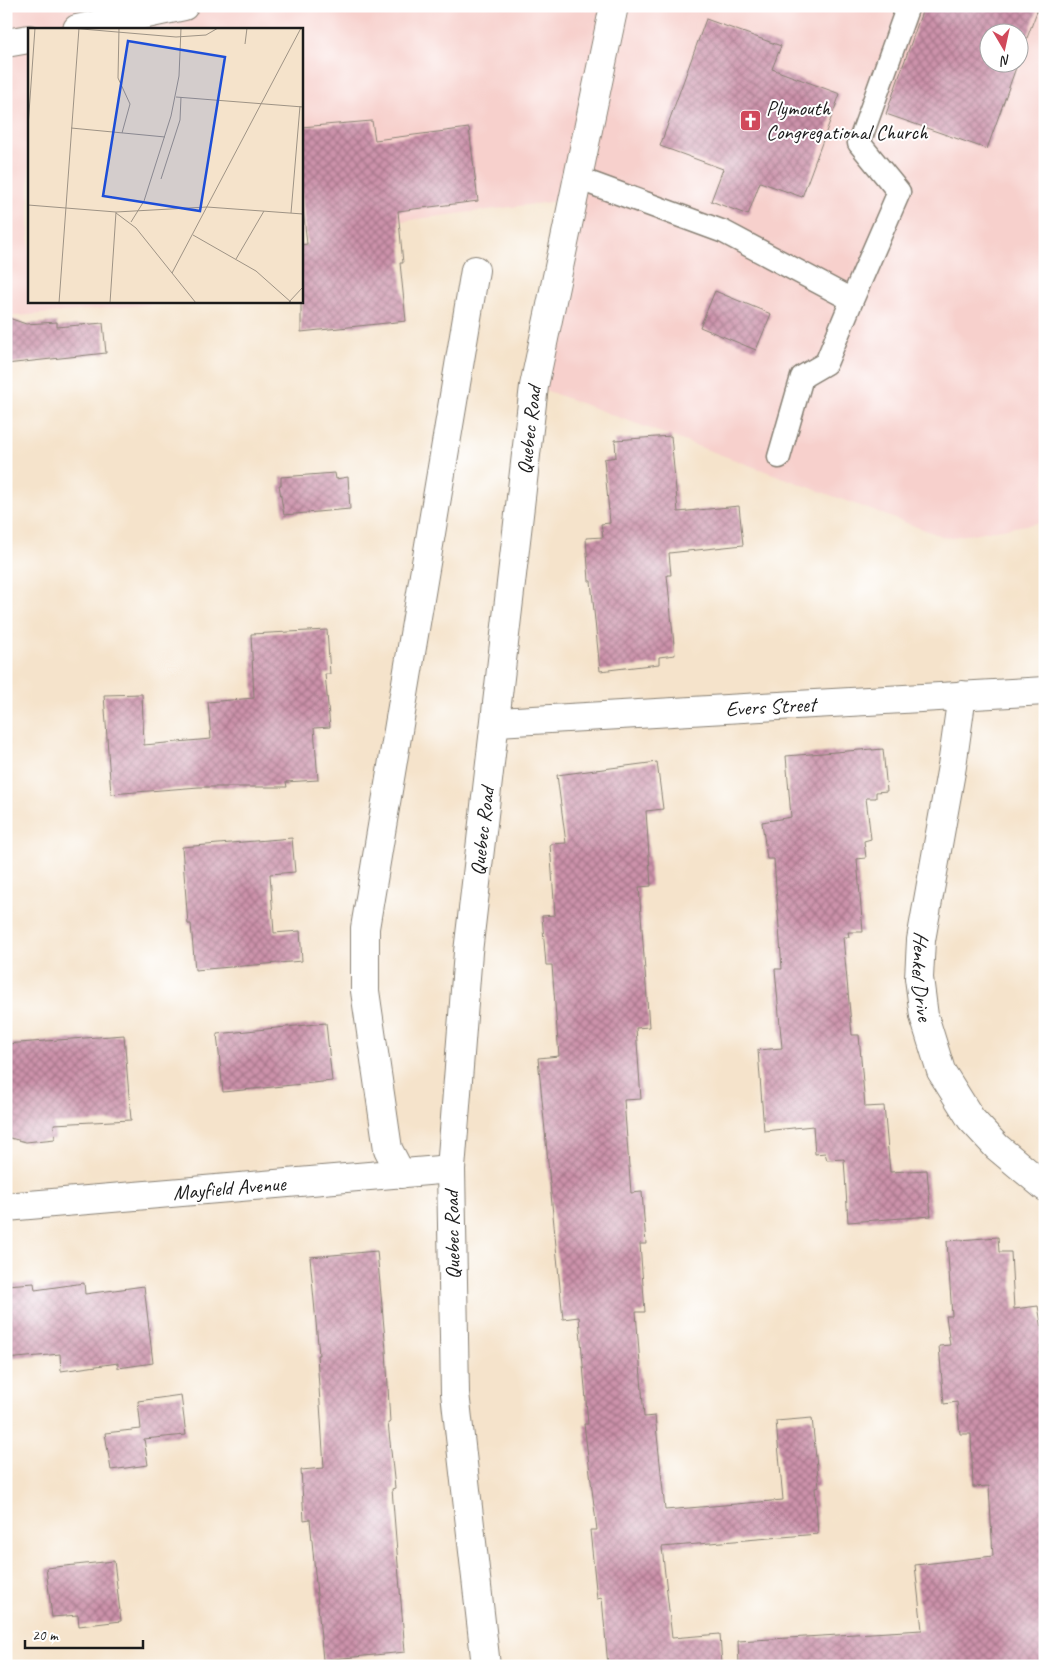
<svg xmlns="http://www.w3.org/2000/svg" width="1051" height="1672" viewBox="0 0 1051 1672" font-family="Caveat,sans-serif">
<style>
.built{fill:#f7d0cc;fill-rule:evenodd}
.building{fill:url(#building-cross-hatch)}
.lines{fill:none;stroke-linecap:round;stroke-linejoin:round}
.lane-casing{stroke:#888074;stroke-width:25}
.street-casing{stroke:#888074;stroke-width:30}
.secondary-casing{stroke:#888074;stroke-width:30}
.primary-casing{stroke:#888074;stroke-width:30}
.lane{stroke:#fff;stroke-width:22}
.street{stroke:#fff;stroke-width:28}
.secondary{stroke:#fff;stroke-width:28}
.primary{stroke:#fff;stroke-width:28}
.labels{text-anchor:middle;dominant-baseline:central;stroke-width:4;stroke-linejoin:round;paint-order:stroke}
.poi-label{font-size:21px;fill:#1c1c1c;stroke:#fff;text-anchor:start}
.street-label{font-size:21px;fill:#1c1c1c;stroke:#fff}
.inset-road{fill:none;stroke:#9e9385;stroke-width:1}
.view{fill:#1d4ed8;fill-opacity:0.15;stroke:#1d4ed8;stroke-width:2.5}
.inset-edge{fill:none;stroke:#1c1c1c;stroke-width:2.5}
</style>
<defs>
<pattern id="building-cross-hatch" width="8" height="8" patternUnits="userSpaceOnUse" patternTransform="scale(1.25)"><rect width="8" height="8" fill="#cc92aa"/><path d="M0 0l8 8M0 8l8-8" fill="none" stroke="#a5768a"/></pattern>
</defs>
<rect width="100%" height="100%" fill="#fff"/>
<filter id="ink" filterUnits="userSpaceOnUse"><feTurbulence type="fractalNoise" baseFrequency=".02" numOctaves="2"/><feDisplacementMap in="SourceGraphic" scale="10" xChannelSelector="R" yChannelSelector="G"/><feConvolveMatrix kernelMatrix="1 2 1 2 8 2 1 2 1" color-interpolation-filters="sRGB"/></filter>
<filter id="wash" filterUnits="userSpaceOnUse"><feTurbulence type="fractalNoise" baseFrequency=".0096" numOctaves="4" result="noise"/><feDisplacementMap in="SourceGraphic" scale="20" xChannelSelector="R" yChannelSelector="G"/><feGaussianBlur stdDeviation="1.12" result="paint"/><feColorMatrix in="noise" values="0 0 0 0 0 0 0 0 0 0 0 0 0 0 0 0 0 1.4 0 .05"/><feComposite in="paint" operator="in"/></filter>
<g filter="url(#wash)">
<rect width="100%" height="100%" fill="#f5e3cb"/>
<path class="built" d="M 6,6 L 1045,6 L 1045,522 L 947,538 L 534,386 L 573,199 L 301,234 L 301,29 L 29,29 L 29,301 L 188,301 L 6,317 ZM 988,32 L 1018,32 L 1018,62 L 988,62 Z"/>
<g id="blocks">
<path class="building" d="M 924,6 L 1039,6 L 1018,62 L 1018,32 L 988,32 L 988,62 L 1018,62 L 987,149 L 886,114 Z
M 706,19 L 781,46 L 772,69 L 840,94 L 802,197 L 760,182 L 748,215 L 711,201 L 723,169 L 660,146 Z
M 372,121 L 375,140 L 469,128 L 478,201 L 398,211 L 403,263 L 400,263 L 406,321 L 301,332 L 301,245 L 307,244 L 301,190 L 301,127 Z
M 715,291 L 771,314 L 756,350 L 700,327 Z
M 6,317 L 26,324 L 57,322 L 57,327 L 103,323 L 106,353 L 6,364 Z
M 671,436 L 678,512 L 739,506 L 743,545 L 669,553 L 671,575 L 667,575 L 675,655 L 659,657 L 659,664 L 600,671 L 591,581 L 589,581 L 586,538 L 603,537 L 601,524 L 610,523 L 604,459 L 616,457 L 615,440 Z
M 335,473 L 336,479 L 348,477 L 350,509 L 284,515 L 279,485 L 281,485 L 281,477 Z
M 327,630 L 330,674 L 325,674 L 330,727 L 314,728 L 318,780 L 286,782 L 287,787 L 199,787 L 111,794 L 104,695 L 142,694 L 144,745 L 211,739 L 208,702 L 254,698 L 251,634 Z
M 872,749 L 872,750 L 883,749 L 887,791 L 876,792 L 876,798 L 866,798 L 871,839 L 864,841 L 866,858 L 857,859 L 863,932 L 848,932 L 849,937 L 843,937 L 852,1035 L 859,1035 L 865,1107 L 884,1106 L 890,1172 L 927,1170 L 931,1216 L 848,1222 L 844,1159 L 827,1160 L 825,1153 L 815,1154 L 813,1126 L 764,1131 L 758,1050 L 782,1048 L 775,969 L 782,969 L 774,859 L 767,859 L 762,822 L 791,817 L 786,756 Z
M 657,762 L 663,809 L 646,811 L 651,886 L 639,887 L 649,1027 L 636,1028 L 641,1099 L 624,1100 L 631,1193 L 642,1192 L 646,1244 L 640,1244 L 645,1312 L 636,1312 L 644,1417 L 655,1416 L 665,1510 L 783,1500 L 776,1421 L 812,1418 L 819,1487 L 815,1488 L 818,1534 L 662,1547 L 672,1638 L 720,1634 L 722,1666 L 608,1666 L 602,1598 L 597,1599 L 590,1530 L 597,1530 L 584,1424 L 588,1424 L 579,1317 L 563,1319 L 538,1058 L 559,1056 L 552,965 L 546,965 L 542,916 L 555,915 L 550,844 L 566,843 L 557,775 Z
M 292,838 L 295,872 L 270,874 L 274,933 L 300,931 L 302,961 L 195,970 L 191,924 L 188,924 L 182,847 Z
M 326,1023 L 332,1081 L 223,1092 L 217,1034 Z
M 124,1035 L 131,1120 L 54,1124 L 55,1139 L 26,1142 L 6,1137 L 6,1044 Z
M 998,1237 L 999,1252 L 1011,1252 L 1014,1309 L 1038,1306 L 1045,1345 L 1040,1346 L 1041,1352 L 1039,1353 L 1045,1409 L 1045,1666 L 739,1666 L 738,1641 L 922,1630 L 915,1565 L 993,1556 L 989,1486 L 973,1487 L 971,1434 L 960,1434 L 957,1402 L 944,1404 L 939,1346 L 950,1345 L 946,1316 L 952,1316 L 947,1241 Z
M 377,1251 L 386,1350 L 390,1423 L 388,1423 L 395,1488 L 392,1489 L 405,1652 L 323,1660 L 310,1519 L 304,1520 L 301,1470 L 324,1468 L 317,1355 L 319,1355 L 310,1257 Z
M 34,1283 L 35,1290 L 84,1283 L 85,1294 L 144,1286 L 153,1363 L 118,1368 L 118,1363 L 61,1371 L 60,1354 L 6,1359 L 6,1285 Z
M 181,1395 L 186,1435 L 144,1439 L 148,1465 L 111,1470 L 105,1433 L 141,1429 L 138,1401 Z
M 114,1561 L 121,1621 L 79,1626 L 78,1615 L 52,1617 L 46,1568 Z"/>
</g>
</g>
<g filter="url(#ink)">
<use href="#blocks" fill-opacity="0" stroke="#888074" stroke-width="1"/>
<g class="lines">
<defs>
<path id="lane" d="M 577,178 L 724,232 L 852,300 L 899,192 L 859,143 L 908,6
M 779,457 L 802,377 L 826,363 L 852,300"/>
<g id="street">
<path id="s1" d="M 962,695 L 952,766 L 921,940 L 919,978 L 924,1016 L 941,1071 L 971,1119 L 997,1147 L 1045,1187"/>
<path id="s2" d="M 496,722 L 1045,691"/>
<path d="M 401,1174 L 388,1149 L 365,991 L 365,928 L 475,270"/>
<path id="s3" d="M 6,1207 L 451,1169"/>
</g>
<g id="secondary">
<path id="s4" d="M 486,1666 L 455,1393 L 451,1169 L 468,952 L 534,386 L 614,6"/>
</g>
<path id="primary" d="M 77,29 L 184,6
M 6,43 L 29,39"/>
</defs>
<use href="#lane" class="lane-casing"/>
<use href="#street" class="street-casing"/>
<use href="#secondary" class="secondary-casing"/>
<use href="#primary" class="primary-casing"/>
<use href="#lane" class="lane"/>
<use href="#street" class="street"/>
<use href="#secondary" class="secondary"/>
<use href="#primary" class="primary"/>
</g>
</g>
<defs>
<symbol id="church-square" viewBox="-11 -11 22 22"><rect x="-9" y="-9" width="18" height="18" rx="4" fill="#d1495b" stroke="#fff"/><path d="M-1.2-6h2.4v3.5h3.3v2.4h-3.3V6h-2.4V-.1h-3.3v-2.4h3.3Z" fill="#fff"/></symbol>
</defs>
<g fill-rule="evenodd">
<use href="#church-square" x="738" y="108" width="25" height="25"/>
</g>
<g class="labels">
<g class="poi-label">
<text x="766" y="108">Plymouth<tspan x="766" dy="24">Congregational Church</tspan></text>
</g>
<g class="street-label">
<text stroke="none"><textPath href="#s4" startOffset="1242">Quebec Road</textPath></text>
<text stroke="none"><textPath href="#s2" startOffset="275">Evers Street</textPath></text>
<text stroke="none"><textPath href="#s4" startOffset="838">Quebec Road</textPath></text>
<text stroke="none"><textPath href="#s1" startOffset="285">Henkel Drive</textPath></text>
<text stroke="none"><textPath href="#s3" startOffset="224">Mayfield Avenue</textPath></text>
<text transform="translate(452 1235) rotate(-91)">Quebec Road</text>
</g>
</g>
<g transform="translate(28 28)">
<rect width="275" height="275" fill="#f5e3cb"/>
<path class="inset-road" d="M 42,0 L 148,9 L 178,7 L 190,0M 91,0 L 90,50 L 102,76 L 94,105M 217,16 L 219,0M 148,69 L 275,79M 0,99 L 7,0M 43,100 L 137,109M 133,151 L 152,92 L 153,69M 0,177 L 88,184 L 179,179 L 275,186M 88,185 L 108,200 L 168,275M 263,185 L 272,78M 103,194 L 116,173 L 143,88 L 151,48 L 153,0M 165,207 L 228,243 L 264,275M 208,231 L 236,183M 144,245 L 273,0M 261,274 L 275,259M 31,275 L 51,0M 82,275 L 88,184"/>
<path class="view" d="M 100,13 L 197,29 L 172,183 L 75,168 Z"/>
<rect width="275" height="275" class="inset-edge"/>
</g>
<rect width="1051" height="1672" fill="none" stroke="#fff" stroke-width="25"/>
<g transform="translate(1004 48) rotate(171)"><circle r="24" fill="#ffffff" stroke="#a4a4a4"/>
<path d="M0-4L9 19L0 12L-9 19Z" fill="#d1495b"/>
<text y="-8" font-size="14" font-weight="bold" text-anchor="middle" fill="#1c1c1c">N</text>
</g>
<path d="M25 1640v8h118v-8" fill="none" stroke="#1c1c1c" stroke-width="2.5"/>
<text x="32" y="1640" font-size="15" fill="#1c1c1c" stroke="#ffffff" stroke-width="4" paint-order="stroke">20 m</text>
</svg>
